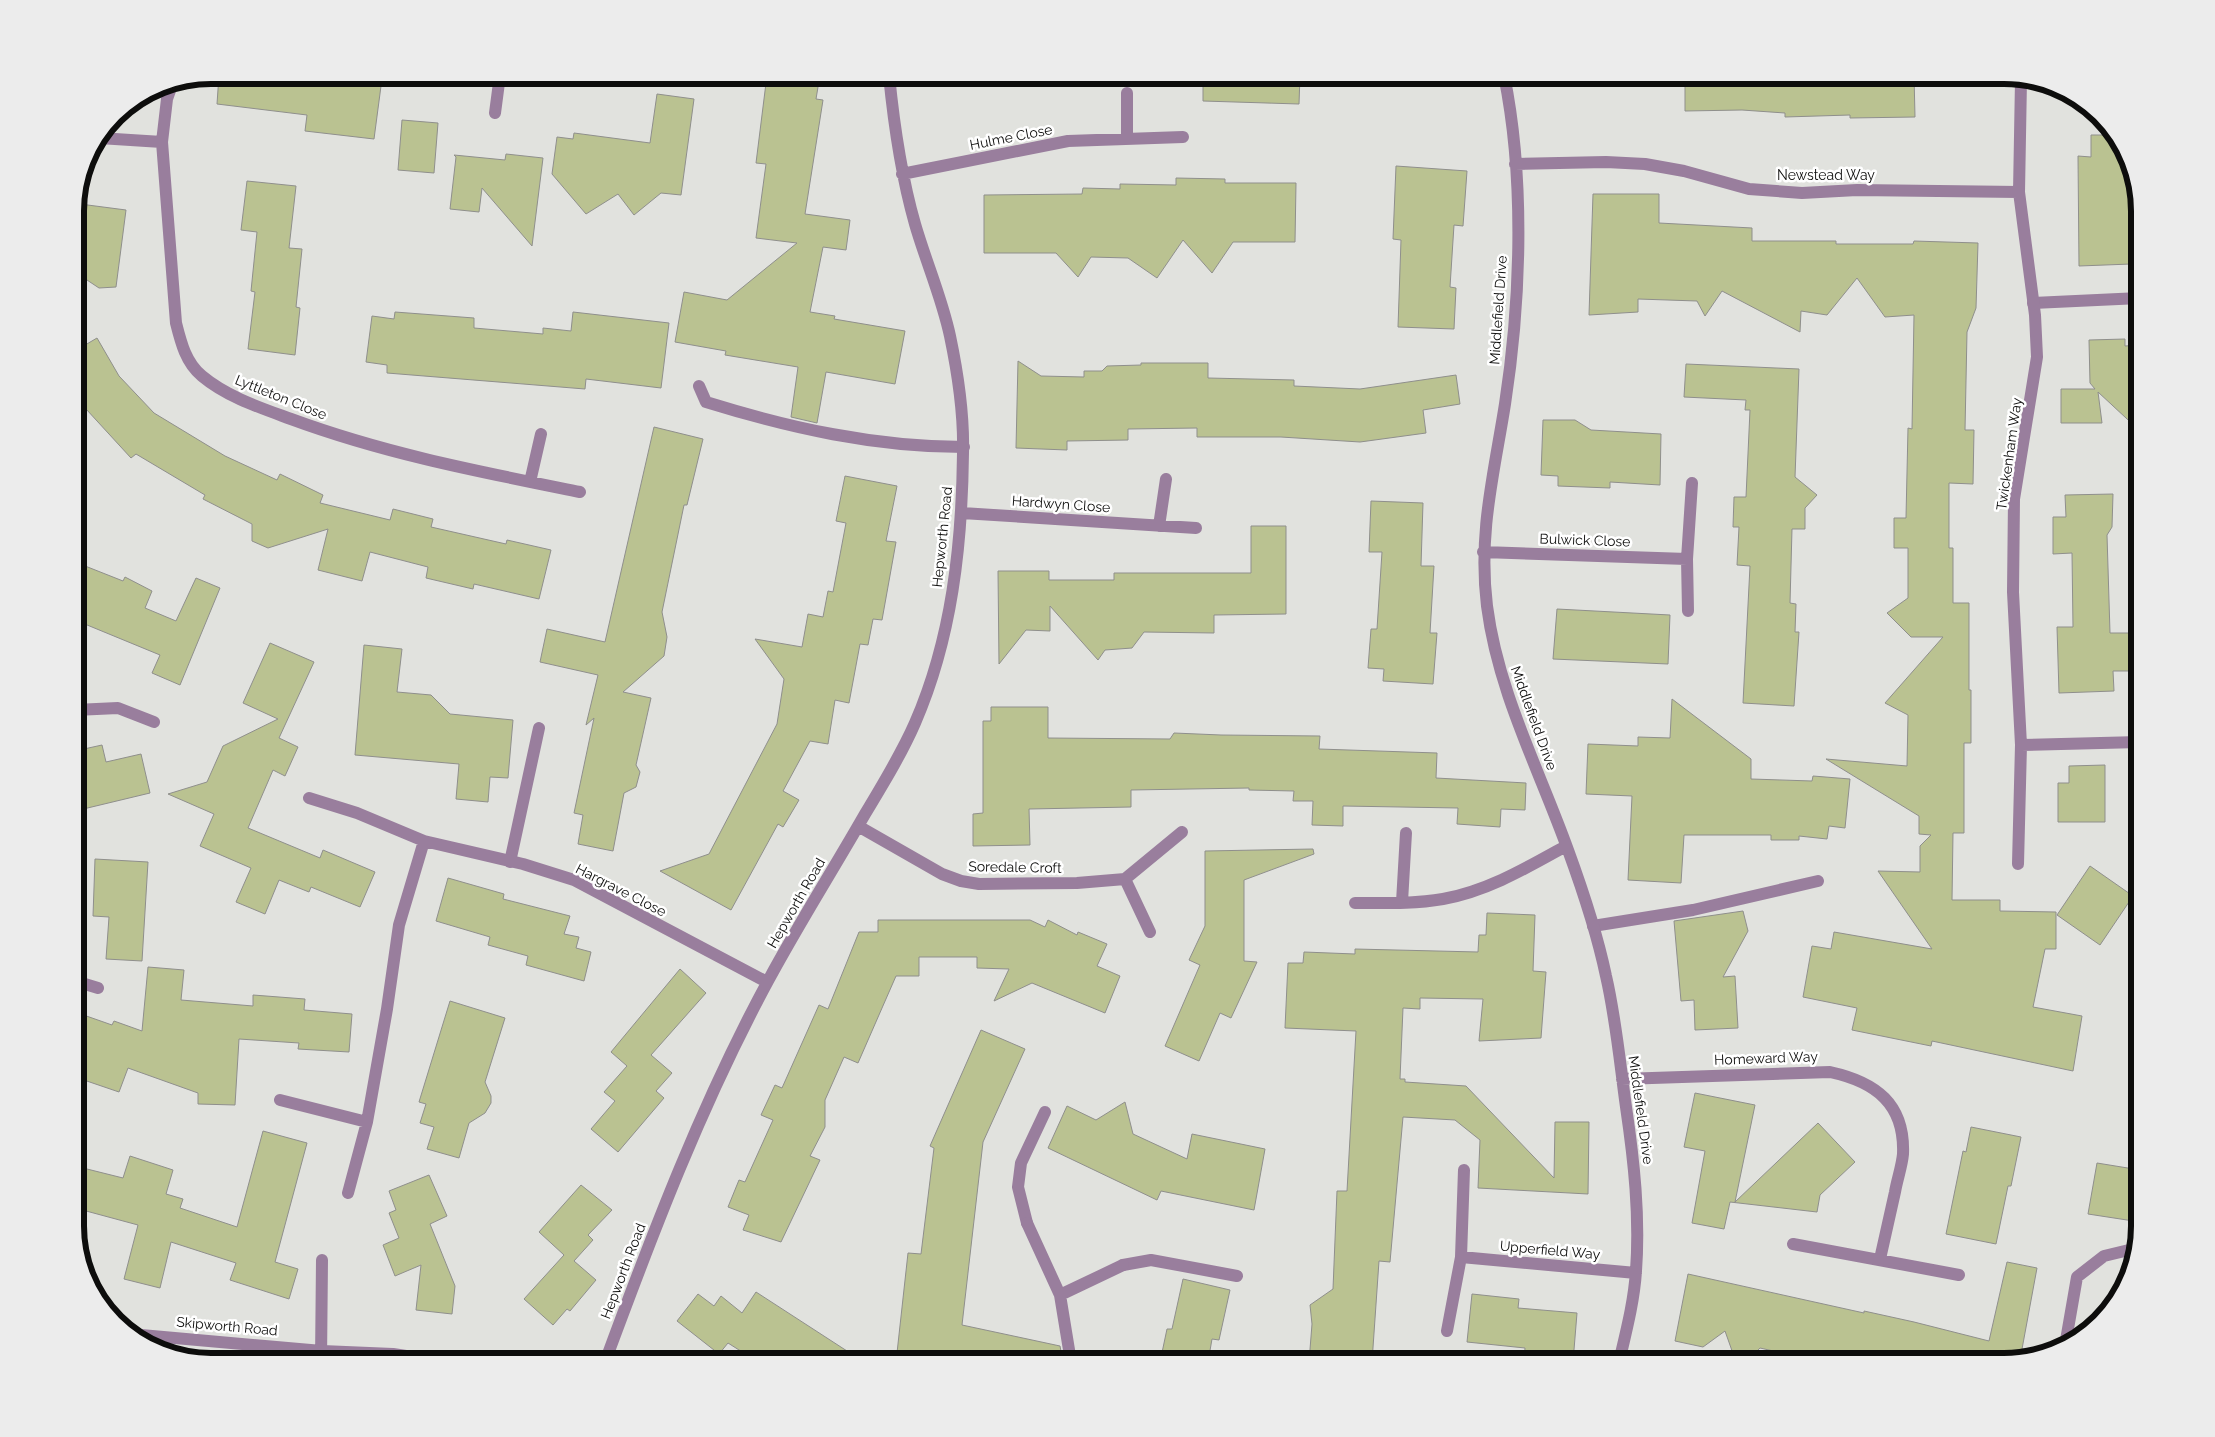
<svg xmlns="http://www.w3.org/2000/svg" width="2215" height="1437" viewBox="0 0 2215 1437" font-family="Raleway,sans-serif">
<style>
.building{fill:#bac291;stroke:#8f8f8c}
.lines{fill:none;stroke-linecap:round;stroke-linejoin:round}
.lane{stroke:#997e9d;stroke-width:12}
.street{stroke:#997e9d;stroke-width:12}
.labels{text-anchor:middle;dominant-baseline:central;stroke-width:5;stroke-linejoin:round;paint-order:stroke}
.street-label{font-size:14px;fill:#0d0d0c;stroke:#fff}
.rim{fill:none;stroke:#0d0d0c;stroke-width:6}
</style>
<rect width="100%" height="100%" fill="#e1e2de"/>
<path class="building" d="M 219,75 L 331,75 L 330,80 L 381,86 L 374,139 L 305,131 L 307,115 L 217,104 Z
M 767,75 L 820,75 L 816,99 L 823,100 L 805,214 L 850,220 L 846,250 L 823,247 L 810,312 L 835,316 L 834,319 L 905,331 L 895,384 L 826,372 L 817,423 L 791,417 L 798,367 L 725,355 L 726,351 L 675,342 L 684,292 L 727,300 L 797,243 L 756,238 L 766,164 L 756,163 Z
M 1203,75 L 1300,75 L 1299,104 L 1203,101 Z
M 1685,75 L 1914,75 L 1915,117 L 1850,118 L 1850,115 L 1785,117 L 1785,113 L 1742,110 L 1685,111 Z
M 657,94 L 694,99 L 681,195 L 661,193 L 634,215 L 618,194 L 586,214 L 552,174 L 557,137 L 573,139 L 574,133 L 650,143 Z
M 402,120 L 438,123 L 434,173 L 398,170 Z
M 2091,135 L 2114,135 L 2122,143 L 2140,210 L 2140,228 L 2130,228 L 2131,264 L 2079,266 L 2078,156 L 2091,157 Z
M 506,154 L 543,158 L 532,246 L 482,188 L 479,212 L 450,209 L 456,157 L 454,155 L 505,160 Z
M 1396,166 L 1467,171 L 1463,226 L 1454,225 L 1450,287 L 1456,288 L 1454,329 L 1398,327 L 1401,240 L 1393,239 Z
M 1176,178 L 1225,179 L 1225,183 L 1296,183 L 1295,242 L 1233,242 L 1212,273 L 1183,240 L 1157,278 L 1128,258 L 1091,257 L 1078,277 L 1056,253 L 984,253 L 984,195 L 1082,194 L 1083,188 L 1120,189 L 1120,184 L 1176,185 Z
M 247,181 L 296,186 L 289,248 L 302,249 L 296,307 L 300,308 L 295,355 L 248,349 L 255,292 L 251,291 L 257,232 L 241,230 Z
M 1593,194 L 1659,194 L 1659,223 L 1752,228 L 1752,241 L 1836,241 L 1836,244 L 1913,244 L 1914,241 L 1978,243 L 1976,308 L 1967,332 L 1965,430 L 1974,430 L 1973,484 L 1949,483 L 1949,548 L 1953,548 L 1953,603 L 1969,603 L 1969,690 L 1971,690 L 1971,743 L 1964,743 L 1964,833 L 1953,833 L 1952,900 L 2000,900 L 2000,911 L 2056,912 L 2056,949 L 2045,949 L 2033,1007 L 2082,1016 L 2073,1071 L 1932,1041 L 1931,1046 L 1852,1030 L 1857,1008 L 1803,997 L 1812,946 L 1831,949 L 1834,932 L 1932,949 L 1878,871 L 1920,872 L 1920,846 L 1931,835 L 1919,834 L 1919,816 L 1826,759 L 1907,766 L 1908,715 L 1885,703 L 1943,637 L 1911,637 L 1887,613 L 1908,598 L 1908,548 L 1894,548 L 1894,518 L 1906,518 L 1908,428 L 1912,429 L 1914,315 L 1885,317 L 1857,278 L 1827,315 L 1801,311 L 1800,332 L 1722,291 L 1705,316 L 1697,301 L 1638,299 L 1638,312 L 1589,315 Z
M 80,204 L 126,210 L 116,287 L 99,288 L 75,272 L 75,242 Z
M 395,312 L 474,318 L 474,328 L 543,334 L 543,328 L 571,331 L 573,312 L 669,323 L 661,388 L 586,379 L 585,389 L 387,373 L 387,365 L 366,362 L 372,316 L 394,319 Z
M 97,338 L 119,376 L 154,413 L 225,456 L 277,480 L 280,474 L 323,495 L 320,503 L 390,520 L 393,509 L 433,519 L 431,527 L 506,544 L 507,540 L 551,550 L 539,599 L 474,584 L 473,589 L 426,578 L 428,567 L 370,552 L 362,581 L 318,570 L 328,529 L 268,548 L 252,541 L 252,524 L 203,499 L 205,495 L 136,454 L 131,458 L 75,397 L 75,351 Z
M 2125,339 L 2125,346 L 2140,345 L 2140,431 L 2098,392 L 2102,423 L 2061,423 L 2061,389 L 2095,389 L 2090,383 L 2089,340 Z
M 1018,361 L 1041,376 L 1084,377 L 1084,371 L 1102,371 L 1107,366 L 1141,365 L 1141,363 L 1208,363 L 1208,378 L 1294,380 L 1294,386 L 1360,389 L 1456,375 L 1460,404 L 1423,410 L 1426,433 L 1360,442 L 1281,437 L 1197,437 L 1197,428 L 1128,429 L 1128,440 L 1067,441 L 1067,450 L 1016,448 Z
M 1686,364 L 1799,369 L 1795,477 L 1817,495 L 1805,508 L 1805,529 L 1792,529 L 1790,603 L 1796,604 L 1795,632 L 1799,632 L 1794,706 L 1743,703 L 1750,566 L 1737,565 L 1739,527 L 1733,527 L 1734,497 L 1746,497 L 1750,410 L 1745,410 L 1746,400 L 1684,397 Z
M 1543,420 L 1575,420 L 1591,430 L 1661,434 L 1660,485 L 1610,482 L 1610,488 L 1558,486 L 1558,476 L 1541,475 Z
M 654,427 L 703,439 L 687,505 L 684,505 L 662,612 L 667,637 L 664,656 L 623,692 L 651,698 L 636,765 L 640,772 L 636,787 L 624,793 L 613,851 L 578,844 L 583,815 L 574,813 L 594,718 L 586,725 L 598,675 L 540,662 L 547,629 L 605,642 Z
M 845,476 L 897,486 L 886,541 L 896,542 L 882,620 L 873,619 L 868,645 L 860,644 L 849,703 L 835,700 L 828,744 L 810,741 L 783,791 L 799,800 L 783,827 L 778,824 L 731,910 L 660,871 L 709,854 L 777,724 L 784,679 L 755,639 L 802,647 L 808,614 L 823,617 L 828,591 L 833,592 L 846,523 L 836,521 Z
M 2113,494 L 2112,527 L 2107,535 L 2110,633 L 2140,633 L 2140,671 L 2113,671 L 2114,691 L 2059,693 L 2057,627 L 2073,627 L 2072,553 L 2053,554 L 2053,517 L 2066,517 L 2065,495 Z
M 1371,501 L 1423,503 L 1421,566 L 1434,566 L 1430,633 L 1437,633 L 1433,684 L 1383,681 L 1384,669 L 1368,668 L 1371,629 L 1377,629 L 1382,552 L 1369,552 Z
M 1251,526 L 1286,526 L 1286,614 L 1214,615 L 1214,633 L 1144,632 L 1132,648 L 1105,650 L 1098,660 L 1050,606 L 1050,631 L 1026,630 L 999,664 L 998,571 L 1049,571 L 1049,580 L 1114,580 L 1114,573 L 1251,573 Z
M 75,562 L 123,581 L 125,577 L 152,591 L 145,608 L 176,621 L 196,578 L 220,588 L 180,685 L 152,673 L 160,655 L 75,620 Z
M 1557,609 L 1670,615 L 1668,664 L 1553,659 Z
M 270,643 L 314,662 L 279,738 L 298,747 L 285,776 L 273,770 L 248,828 L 320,858 L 323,850 L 375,872 L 360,907 L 311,887 L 309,892 L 279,880 L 265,914 L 236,902 L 251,868 L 200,846 L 214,814 L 168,794 L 207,782 L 223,746 L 278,719 L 243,703 Z
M 364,645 L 402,649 L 397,692 L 431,695 L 450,714 L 513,720 L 508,778 L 490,777 L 488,802 L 456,799 L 459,764 L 355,755 Z
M 1672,699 L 1751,759 L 1751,779 L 1812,781 L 1813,776 L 1850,779 L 1845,828 L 1829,826 L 1827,839 L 1799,836 L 1799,840 L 1771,840 L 1771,835 L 1684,835 L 1681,883 L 1628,880 L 1632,796 L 1586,794 L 1588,744 L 1638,746 L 1638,737 L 1670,738 Z
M 991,707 L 1048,707 L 1048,738 L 1170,739 L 1174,733 L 1221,735 L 1320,736 L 1319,749 L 1437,753 L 1436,778 L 1526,783 L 1525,810 L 1501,809 L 1500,827 L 1457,824 L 1458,808 L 1343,806 L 1343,826 L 1312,825 L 1313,801 L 1293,801 L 1294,791 L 1249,790 L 1249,788 L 1131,790 L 1131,807 L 1029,809 L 1030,845 L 973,846 L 973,814 L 983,813 L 983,721 L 991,721 Z
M 102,745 L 106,762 L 141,754 L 150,793 L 75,811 L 75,751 Z
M 2105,765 L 2105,822 L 2058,822 L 2058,783 L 2069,783 L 2069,766 Z
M 1313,849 L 1314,854 L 1244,880 L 1244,961 L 1257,962 L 1231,1018 L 1220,1013 L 1199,1061 L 1165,1046 L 1200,965 L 1189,960 L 1205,926 L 1205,851 Z
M 95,859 L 148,862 L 142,961 L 106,959 L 109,917 L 93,916 Z
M 2090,866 L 2133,896 L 2100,945 L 2057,915 Z
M 448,878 L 504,894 L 503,899 L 570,916 L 564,934 L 579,937 L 576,948 L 591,952 L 584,981 L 526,965 L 528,956 L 488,945 L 490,937 L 436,921 Z
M 1743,911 L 1748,931 L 1723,977 L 1735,976 L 1738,1028 L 1695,1030 L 1694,1000 L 1681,1001 L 1674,921 Z
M 1487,913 L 1535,915 L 1533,971 L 1546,972 L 1541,1038 L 1479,1041 L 1483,999 L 1420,998 L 1420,1009 L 1403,1008 L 1400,1079 L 1405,1079 L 1405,1082 L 1466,1086 L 1554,1178 L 1555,1122 L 1589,1122 L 1588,1194 L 1478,1188 L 1480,1140 L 1455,1120 L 1403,1117 L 1390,1262 L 1379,1261 L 1372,1362 L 1309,1362 L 1312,1324 L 1310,1305 L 1333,1289 L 1337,1191 L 1347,1191 L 1356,1031 L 1285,1028 L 1288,963 L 1303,963 L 1304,952 L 1355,954 L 1355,949 L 1478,952 L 1479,935 L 1486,935 Z
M 878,920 L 1030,920 L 1045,927 L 1048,920 L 1077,935 L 1078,932 L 1107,944 L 1097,966 L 1120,976 L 1105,1013 L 1032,983 L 994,1001 L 1009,969 L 977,968 L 977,957 L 919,957 L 919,976 L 896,976 L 858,1063 L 844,1057 L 825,1100 L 825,1127 L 810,1156 L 820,1160 L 781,1242 L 743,1230 L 749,1215 L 728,1207 L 739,1180 L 745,1182 L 773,1120 L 761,1115 L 775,1085 L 782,1088 L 819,1005 L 828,1009 L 859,932 L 878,932 Z
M 148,967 L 184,970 L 181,1000 L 253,1006 L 253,995 L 305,999 L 304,1010 L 352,1014 L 349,1052 L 298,1049 L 299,1043 L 239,1039 L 235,1105 L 198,1104 L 198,1093 L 128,1068 L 119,1092 L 75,1077 L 75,1012 L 112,1025 L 114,1021 L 142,1031 Z
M 680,969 L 706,993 L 651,1055 L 672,1073 L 656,1091 L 664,1098 L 618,1152 L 591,1129 L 615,1101 L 604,1092 L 627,1066 L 611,1052 Z
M 450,1001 L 505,1018 L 485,1082 L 491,1096 L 491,1103 L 485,1113 L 469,1123 L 459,1158 L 427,1149 L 434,1127 L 420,1123 L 426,1104 L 419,1102 Z
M 981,1030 L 1025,1049 L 983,1142 L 962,1325 L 1060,1346 L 1063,1362 L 896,1362 L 908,1253 L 921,1254 L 934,1148 L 930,1146 Z
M 1695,1093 L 1755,1105 L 1735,1202 L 1818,1123 L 1855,1162 L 1820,1195 L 1817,1212 L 1730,1202 L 1724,1229 L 1692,1223 L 1705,1151 L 1684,1147 Z
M 1125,1102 L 1133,1134 L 1187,1159 L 1192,1134 L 1265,1149 L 1254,1210 L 1161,1191 L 1157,1200 L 1048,1148 L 1067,1106 L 1096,1120 Z
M 1971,1127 L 2021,1137 L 2011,1186 L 2008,1186 L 1996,1244 L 1946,1234 L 1963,1151 L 1966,1152 Z
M 263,1131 L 307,1143 L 275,1262 L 298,1269 L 289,1299 L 230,1280 L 236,1263 L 171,1242 L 160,1288 L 124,1279 L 138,1225 L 75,1208 L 75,1166 L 123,1178 L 130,1156 L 173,1170 L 166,1194 L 183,1199 L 180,1208 L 237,1227 Z
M 2097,1163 L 2140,1170 L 2140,1222 L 2088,1214 Z
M 429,1175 L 447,1216 L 430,1224 L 455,1286 L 452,1314 L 416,1310 L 421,1265 L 395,1276 L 383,1245 L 399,1238 L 389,1213 L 396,1210 L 389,1191 Z
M 581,1185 L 612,1210 L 588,1235 L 593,1240 L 574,1261 L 596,1280 L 570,1311 L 567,1309 L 553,1325 L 524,1299 L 564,1255 L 539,1232 Z
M 2007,1262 L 2037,1268 L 2022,1349 L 2027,1350 L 2026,1356 L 2005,1362 L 1822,1362 L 1760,1348 L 1746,1362 L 1736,1362 L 1725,1331 L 1703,1347 L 1675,1341 L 1688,1274 L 1864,1313 L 1864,1311 L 1914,1322 L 1989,1341 Z
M 1183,1279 L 1230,1290 L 1219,1340 L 1212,1339 L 1208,1362 L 1160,1362 L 1167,1329 L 1172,1329 Z
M 756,1292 L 864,1362 L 758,1362 L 728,1343 L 719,1354 L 677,1321 L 698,1294 L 714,1306 L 721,1296 L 742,1313 Z
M 1472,1294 L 1519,1299 L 1518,1308 L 1577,1313 L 1573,1362 L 1524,1362 L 1525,1348 L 1467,1342 Z"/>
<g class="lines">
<path class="lane" d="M 2033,303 L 2140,298
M 699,386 L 706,402 C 790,428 875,447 964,447
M 510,862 L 539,728
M 1593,926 L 1693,910 L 1818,881
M 1027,1223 L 1018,1187 L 1021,1163 L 1045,1112
M 1123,1265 L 1151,1260 L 1237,1276"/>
<path class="street" d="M 1504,75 C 1525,178 1521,300 1505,404 C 1494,474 1478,533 1487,606 C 1498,692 1539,769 1568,850 C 1583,891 1597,933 1606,976 C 1616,1019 1620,1064 1626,1107 C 1634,1161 1640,1216 1636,1271 C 1634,1302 1626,1332 1619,1362
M 173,82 L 167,99 L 162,142 L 176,323 C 181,343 186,363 202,376 C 227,397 261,408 291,419 C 386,454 481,472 580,492
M 495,113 L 500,75
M 1127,137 L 1127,93
M 99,138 L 162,142
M 1515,164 L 1606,162 L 1645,164 L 1684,171 L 1749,189 L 1802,193 L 1857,190 L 2019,192
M 902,174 L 1068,141 L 1183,137
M 530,482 L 541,434
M 962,513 L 1196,528
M 1159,526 L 1166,479
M 1483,552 L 1687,559
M 1688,611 L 1687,559 L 1692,483
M 75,710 L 118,708 L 154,722
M 2021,745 L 2140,742
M 309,798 L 357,813 L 424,841 L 523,864 L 574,880 L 767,982
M 858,826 L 942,874 L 961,881 L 979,884 L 1077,883 L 1125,879
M 2018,864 L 2021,745 L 2013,592 L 2014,499 L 2037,357 L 2035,315 L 2019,192 L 2021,80
M 1402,902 L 1406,833
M 1355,903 C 1385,903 1414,904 1443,899 C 1488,891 1528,867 1566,846
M 1150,932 L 1125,879 L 1182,832
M 75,981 L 98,988
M 1622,1079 L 1830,1072 C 1876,1082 1905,1104 1903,1154 C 1902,1166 1897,1180 1895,1192 C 1890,1214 1885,1237 1880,1259
M 280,1100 L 367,1122
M 348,1193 L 367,1122 L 387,1009 L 399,925 L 424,841
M 1027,1223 L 1060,1295 L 1071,1362
M 1793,1244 L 1959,1275
M 1461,1257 L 1636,1273
M 1060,1295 L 1123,1265
M 1447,1331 L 1461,1257 L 1464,1170
M 130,1334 L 322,1351 L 393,1354 L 445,1362
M 2065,1346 L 2077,1277 L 2104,1256 L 2133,1249
M 321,1362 L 322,1260
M 605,1362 C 653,1232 702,1103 768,981 C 798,925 833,870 865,814 C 883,784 901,755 915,723 C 952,638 962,545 963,453 C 964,415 958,374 950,336 C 942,298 926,262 915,224 C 901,175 894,126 889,75"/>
</g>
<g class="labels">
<g class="street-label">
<text transform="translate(1011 137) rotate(-11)">Hulme Close</text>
<text x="1826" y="175">Newstead Way</text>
<text transform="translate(1498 310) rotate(-86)">Middlefield Drive</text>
<text transform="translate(281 397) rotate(22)">Lyttleton Close</text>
<text transform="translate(2009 454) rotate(-82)">Twickenham Way</text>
<text transform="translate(1061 504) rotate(4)">Hardwyn Close</text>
<text transform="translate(942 537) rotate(-84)">Hepworth Road</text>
<text transform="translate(1585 540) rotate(2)">Bulwick Close</text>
<text transform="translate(1534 718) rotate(70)">Middlefield Drive</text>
<text transform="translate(1015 867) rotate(1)">Soredale Croft</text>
<text transform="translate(621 890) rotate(27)">Hargrave Close</text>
<text transform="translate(796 903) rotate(-60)">Hepworth Road</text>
<text transform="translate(1766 1058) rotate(-2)">Homeward Way</text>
<text transform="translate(1641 1110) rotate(82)">Middlefield Drive</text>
<text transform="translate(1550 1250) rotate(5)">Upperfield Way</text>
<text transform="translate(623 1271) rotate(-69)">Hepworth Road</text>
<text transform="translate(227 1326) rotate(5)">Skipworth Road</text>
</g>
</g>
<path d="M0 0H2215V1437H0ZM211 84H2004A127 127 0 0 1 2131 211V1226A127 127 0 0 1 2004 1353H211A127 127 0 0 1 84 1226V211A127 127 0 0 1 211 84Z" fill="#ececec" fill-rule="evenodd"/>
<path class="rim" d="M211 84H2004A127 127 0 0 1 2131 211V1226A127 127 0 0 1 2004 1353H211A127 127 0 0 1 84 1226V211A127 127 0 0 1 211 84Z"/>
</svg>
